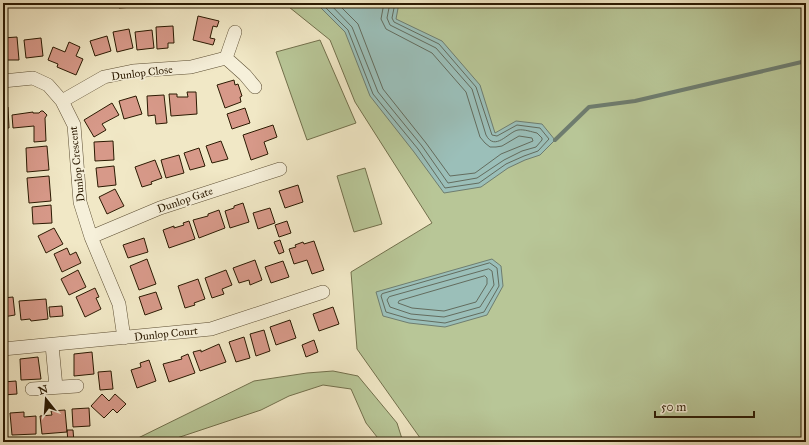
<svg xmlns="http://www.w3.org/2000/svg" width="809" height="445" viewBox="0 0 809 445" font-family="'IM FELL Great Primer',serif">
<style>
.green{fill:#b8c697;stroke:#72704c}
.water{fill:#9bbfb9;stroke:#6e7d70}
.lines{fill:none;stroke-linecap:round;stroke-linejoin:round}
.shore{stroke:#636c5e;stroke-width:1}
.stream{stroke:#6e7d70;stroke-width:4}
.building{fill:#d79989;stroke:#2b1a02}
.minor-casing{stroke:#5c4e33;stroke-width:14}
.minor{stroke:#f6f0da;stroke-width:13}
.labels{text-anchor:middle;dominant-baseline:central;stroke-width:3;stroke-linejoin:round;paint-order:stroke}
.street-label{font-size:11px;fill:#2b1a02;stroke:#f6f0da}
</style>
<rect width="100%" height="100%" fill="#f1e8c6"/>
<filter id="stains"><feTurbulence type="fractalNoise" baseFrequency=".005" numOctaves="4"/><feColorMatrix values="0 0 0 0 .2 0 0 0 0 .09 0 0 0 0 .02 0 0 0 .5 -.17"/></filter>
<radialGradient id="worn" r=".72"><stop offset=".6" stop-color="#630" stop-opacity="0"/><stop offset="1" stop-color="#630" stop-opacity=".3"/></radialGradient>
<path class="green" d="M 284,3 L 806,3 L 806,442 L 423,442 L 357,349 L 351,272 L 432,223 L 355,102 L 330,40 Z
M 320,40 L 356,123 L 307,140 L 276,52 Z
M 365,168 L 382,224 L 354,232 L 337,176 Z
M 333,371 L 358,376 L 397,423 L 403,442 L 381,442 L 366,423 L 351,389 L 323,385 L 289,396 L 261,410 L 165,442 L 130,442 L 254,381 L 307,373 Z"/>
<path class="water" d="M 316,3 L 399,3 L 396,19 L 442,41 L 480,85 L 495,133 L 516,121 L 542,124 L 555,140 L 540,155 L 525,160 L 508,168 L 481,187 L 444,193 L 414,152 L 370,96 L 345,32 Z
M 492,259 L 501,266 L 503,286 L 487,315 L 445,327 L 409,323 L 383,316 L 376,292 Z"/>
<g class="lines">
<path class="shore" d="M 321,3 L 348,30 L 373,94 L 418,149 L 445,188 L 479,183 L 506,164 L 524,156 L 538,151 L 549,139 L 540,128 L 517,125 L 497,136 L 492,135 L 476,87 L 439,44 L 394,22 L 392,18 L 395,3
M 329,3 L 352,27 L 378,92 L 422,146 L 448,183 L 477,178 L 504,160 L 522,151 L 536,147 L 542,140 L 542,138 L 537,133 C 532,132 524,129 518,130 C 508,132 495,152 486,135 L 472,89 L 436,48 L 390,25 L 387,18 L 390,3
M 337,3 L 358,24 L 383,89 L 426,143 L 450,176 L 475,173 L 501,154 L 533,141 L 532,138 L 519,136 L 502,146 L 496,147 L 490,147 L 485,143 L 480,137 L 466,92 L 432,53 L 386,29 L 381,19 L 384,3
M 490,263 L 497,268 L 499,286 L 484,312 L 445,323 L 410,319 L 386,312 L 381,296 L 382,294 Z
M 489,269 L 492,271 L 494,285 L 480,307 L 444,317 L 411,314 L 390,307 L 387,300 L 389,297 Z
M 485,276 L 487,278 L 487,284 L 476,302 L 444,311 L 412,308 L 398,303 L 399,301 Z"/>
<path class="stream" d="M 555,140 L 589,107 L 635,101 L 806,61"/>
</g>
<path class="building" d="M 118,3 L 134,3 L 134,7 L 119,8 Z
M 198,16 L 219,21 L 217,27 L 213,26 L 210,38 L 215,39 L 213,45 L 193,40 Z
M 173,26 L 174,43 L 168,43 L 168,48 L 157,49 L 156,27 Z
M 129,29 L 133,48 L 117,52 L 113,32 Z
M 152,30 L 154,48 L 137,50 L 135,32 Z
M 107,36 L 111,51 L 95,56 L 90,41 Z
M 17,37 L 19,60 L 7,60 L 6,56 L 3,56 L 3,38 Z
M 41,38 L 43,56 L 26,58 L 24,40 Z
M 69,42 L 80,47 L 76,56 L 83,59 L 76,75 L 57,67 L 58,64 L 48,60 L 53,47 L 65,52 Z
M 234,80 L 235,85 L 238,84 L 242,96 L 240,97 L 241,102 L 225,108 L 217,85 Z
M 187,92 L 196,92 L 197,114 L 171,116 L 169,94 L 177,94 L 177,97 L 188,97 Z
M 164,95 L 167,123 L 156,124 L 155,115 L 148,116 L 147,96 Z
M 136,96 L 142,114 L 124,119 L 119,101 Z
M 112,103 L 119,115 L 102,124 L 106,130 L 94,137 L 84,120 Z
M 3,107 L 8,107 L 9,128 L 3,128 Z
M 245,108 L 250,123 L 232,129 L 227,114 Z
M 41,111 L 43,111 L 47,115 L 45,118 L 46,141 L 34,142 L 34,126 L 13,128 L 12,115 L 33,112 L 33,113 L 39,113 Z
M 273,125 L 277,137 L 264,142 L 268,154 L 251,160 L 243,135 Z
M 113,141 L 114,160 L 95,161 L 94,142 Z
M 221,141 L 228,159 L 212,163 L 206,146 Z
M 47,146 L 49,170 L 27,172 L 26,148 Z
M 199,148 L 205,166 L 190,170 L 184,153 Z
M 179,155 L 184,173 L 166,178 L 161,160 Z
M 155,160 L 162,178 L 151,182 L 152,184 L 142,187 L 135,167 Z
M 114,166 L 116,185 L 98,187 L 96,168 Z
M 49,176 L 51,201 L 29,203 L 27,178 Z
M 298,185 L 303,202 L 285,208 L 279,191 Z
M 115,189 L 124,206 L 107,214 L 99,197 Z
M 243,203 L 249,222 L 230,228 L 225,211 L 234,208 L 234,206 Z
M 51,205 L 52,223 L 33,224 L 32,207 Z
M 270,208 L 275,223 L 258,229 L 253,213 Z
M 219,210 L 225,228 L 199,238 L 193,220 L 208,216 L 208,214 Z
M 189,221 L 195,239 L 169,248 L 163,230 L 174,226 L 174,228 L 184,225 L 183,223 Z
M 287,221 L 291,233 L 279,237 L 275,225 Z
M 54,228 L 63,244 L 46,253 L 38,236 Z
M 144,238 L 148,252 L 128,258 L 123,245 Z
M 280,240 L 284,252 L 279,254 L 274,242 Z
M 314,241 L 324,270 L 312,274 L 307,260 L 294,264 L 289,249 L 296,247 L 295,245 L 303,242 L 304,244 Z
M 67,248 L 70,255 L 76,252 L 81,263 L 62,272 L 54,254 Z
M 147,259 L 156,284 L 139,290 L 130,266 Z
M 255,260 L 262,280 L 250,285 L 249,280 L 239,283 L 233,268 Z
M 283,261 L 289,277 L 271,283 L 265,267 Z
M 78,270 L 86,287 L 69,295 L 61,279 Z
M 226,270 L 232,285 L 222,289 L 224,294 L 212,298 L 205,278 Z
M 198,279 L 205,299 L 194,303 L 195,305 L 185,308 L 178,286 Z
M 95,288 L 99,297 L 96,298 L 101,309 L 85,317 L 76,297 Z
M 156,292 L 162,309 L 145,315 L 139,297 Z
M 13,297 L 15,315 L 3,317 L 3,321 L 3,298 Z
M 46,299 L 48,319 L 31,321 L 30,319 L 21,320 L 19,301 Z
M 62,306 L 63,316 L 50,317 L 49,307 Z
M 333,307 L 339,324 L 319,331 L 313,314 Z
M 290,320 L 296,338 L 276,345 L 270,327 Z
M 264,330 L 270,351 L 256,356 L 250,334 Z
M 244,337 L 250,358 L 236,362 L 229,342 Z
M 314,340 L 318,352 L 306,357 L 302,345 Z
M 219,344 L 226,362 L 200,371 L 193,352 L 201,350 L 201,352 Z
M 92,352 L 94,374 L 74,376 L 74,354 Z
M 188,354 L 195,373 L 169,382 L 163,364 L 182,359 L 181,357 Z
M 38,357 L 41,379 L 21,380 L 20,359 Z
M 149,360 L 156,381 L 137,388 L 131,370 L 141,367 L 140,363 Z
M 111,371 L 113,389 L 100,390 L 98,372 Z
M 16,381 L 17,394 L 3,395 L 3,382 Z
M 102,394 L 109,401 L 115,394 L 126,404 L 117,413 L 113,409 L 104,418 L 91,406 Z
M 89,408 L 90,426 L 73,427 L 72,409 Z
M 65,410 L 67,432 L 42,434 L 40,416 L 52,415 L 51,411 Z
M 24,412 L 24,417 L 36,416 L 36,434 L 12,435 L 10,413 Z
M 67,430 L 73,430 L 74,442 L 68,442 Z"/>
<g class="lines">
<defs>
<path id="minor" d="M 226,58 L 245,75 L 255,87
M 226,58 L 235,32
M 3,81 L 33,78 L 48,85 L 62,101 L 74,125 L 80,202 L 91,237 L 119,304 L 124,338
M 62,101 L 104,77 L 133,71 L 191,67 L 226,58
M 91,237 L 160,208 L 280,169
M 52,345 L 56,387
M 3,349 L 211,329 L 323,292
M 32,389 L 77,386"/>
</defs>
<use href="#minor" class="minor-casing"/>
<use href="#minor" class="minor"/>
</g>
<g class="labels">
<g class="street-label">
<text transform="translate(142 73) rotate(-7)">Dunlop Close</text>
<text transform="translate(77 164) rotate(-96)">Dunlop Crescent</text>
<text transform="translate(185 200) rotate(-19)">Dunlop Gate</text>
<text transform="translate(166 334) rotate(-6)">Dunlop Court</text>
</g>
</g>
<rect width="809" height="445" fill="none" stroke="#f1e8c6" stroke-width="16"/>
<rect x="4" y="4" width="801" height="437" fill="none" stroke="#2b1a02" stroke-width="2"/>
<rect x="8" y="8" width="793" height="429" fill="none" stroke="#2b1a02"/>
<g transform="translate(46 399) rotate(343)" stroke="#f6f0da" stroke-width="3" paint-order="stroke">
<path d="M0-3L7 15L0 10L-7 15Z" fill="#2b1a02"/>
<text y="-6" font-size="11" font-weight="bold" text-anchor="middle" fill="#2b1a02">N</text>
</g>
<path d="M655 411v6h99v-6" fill="none" stroke="#2b1a02" stroke-width="2"/>
<text x="661" y="411" font-size="12" fill="#2b1a02" stroke="#f6f0da" stroke-width="3" paint-order="stroke">50 m</text>
<rect width="100%" height="100%" filter="url(#stains)"/>
<rect width="100%" height="100%" fill="url(#worn)"/>
</svg>
